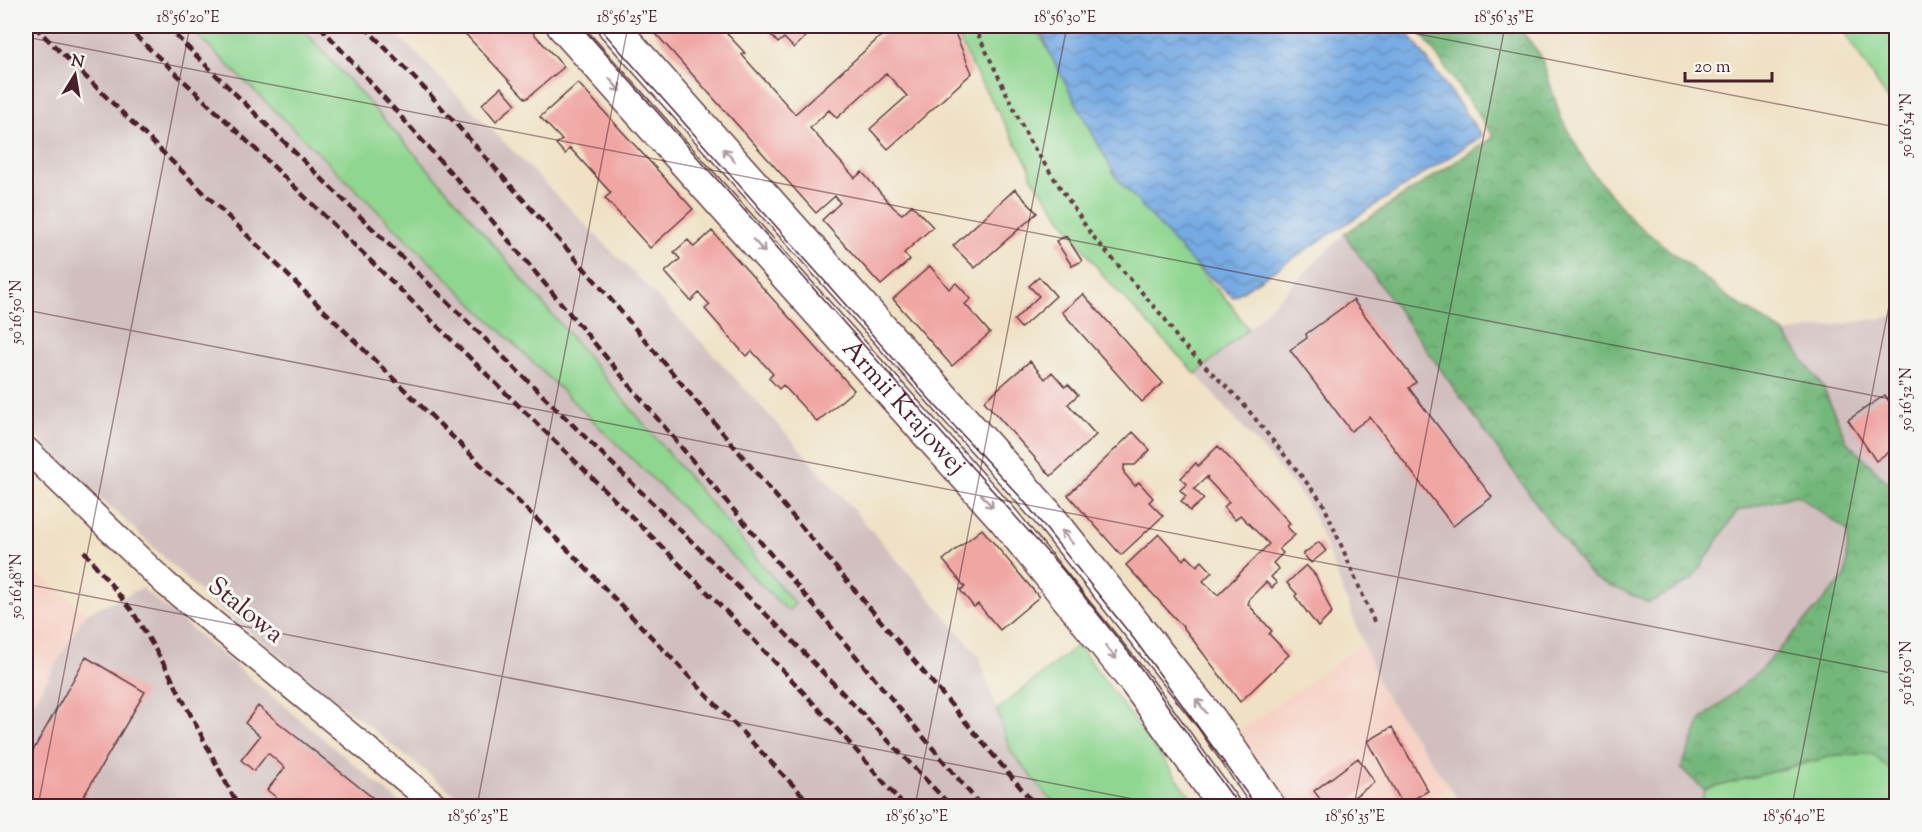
<svg xmlns="http://www.w3.org/2000/svg" width="1922" height="832" viewBox="0 0 1922 832" font-family="'Sorts Mill Goudy',serif">
<style>
.built{fill:#f6d2c5}
.industrial{fill:#d1bfbf}
.grass{fill:#8fd690;stroke:#6c7a5e;stroke-width:1.5}
.forest{fill:url(#forest-crowns);stroke:#5e6b52;stroke-width:1.5}
.water{fill:url(#water-waves);stroke:#606487;stroke-width:1.5}
.building{fill:#f0a6a3}
.lines{fill:none;stroke-linecap:round;stroke-linejoin:round}
.minor-casing{stroke:#633c42;stroke-width:27}
.tertiary-casing{stroke:#633c42;stroke-width:33}
.path{stroke:#633c42;stroke-width:4;stroke-dasharray:4.5 4.5;stroke-linecap:butt}
.minor{stroke:#fff;stroke-width:24}
.tertiary{stroke:#fff;stroke-width:30}
.tram{stroke:#4a1f2b;stroke-width:1.5}
.rail{stroke:#4a1f2b;stroke-width:4.5;stroke-dasharray:9 4.5;stroke-linecap:butt}
.oneway{stroke:#ae9aa0}
.ticks{fill:none;stroke:#4a1f2b;stroke-width:1.5;stroke-opacity:0.45}
.labels{text-anchor:middle;dominant-baseline:central;stroke-width:6;stroke-linejoin:round;paint-order:stroke}
.street-label{font-size:26px;fill:#4a1f2b;stroke:#f6f6f2}
.neatline{fill:none;stroke:#4a1f2b;stroke-width:2}
.ticks-label{font-size:15px;text-anchor:middle;fill:#4a1f2b}
</style>
<defs>
<pattern id="forest-crowns" width="20" height="18" patternUnits="userSpaceOnUse" patternTransform="scale(1.5)"><rect width="20" height="18" fill="#73b77a"/><path d="M2 6a3 3 0 1 1 6 0M12 15a3 3 0 1 1 6 0" fill="none" stroke="#609464"/></pattern>
<pattern id="water-waves" width="16" height="10" patternUnits="userSpaceOnUse" patternTransform="scale(1.5)"><rect width="16" height="10" fill="#76aae3"/><path d="M0 5q4-4 8 0t8 0" fill="none" stroke="#638ab8"/></pattern>
</defs>
<rect width="100%" height="100%" fill="#f6f6f2"/>
<filter id="ink" filterUnits="userSpaceOnUse"><feTurbulence type="fractalNoise" baseFrequency=".0167" numOctaves="2"/><feDisplacementMap in="SourceGraphic" scale="12" xChannelSelector="R" yChannelSelector="G"/><feConvolveMatrix kernelMatrix="1 2 1 2 8 2 1 2 1" color-interpolation-filters="sRGB"/></filter>
<filter id="wash" filterUnits="userSpaceOnUse"><feTurbulence type="fractalNoise" baseFrequency=".008" numOctaves="4" result="noise"/><feDisplacementMap in="SourceGraphic" scale="24" xChannelSelector="R" yChannelSelector="G"/><feGaussianBlur stdDeviation="1.35" result="paint"/><feColorMatrix in="noise" values="0 0 0 0 0 0 0 0 0 0 0 0 0 0 0 0 0 1.4 0 .05"/><feComposite in="paint" operator="in"/></filter>
<g filter="url(#wash)">
<rect width="100%" height="100%" fill="#efe1c4"/>
<path class="built" d="M 26,564 L 86,613 L 26,715 Z
M 1363,644 L 1381,689 L 1450,787 L 1422,806 L 1280,806 L 1231,737 Z"/>
<path class="industrial" d="M 26,26 L 188,26 L 788,611 L 795,604 L 679,464 L 456,200 L 300,26 L 389,26 L 696,336 L 793,441 L 914,579 L 979,656 L 1011,752 L 1056,806 L 469,806 L 208,599 L 26,427 Z
M 1344,234 L 1553,527 L 1692,580 L 1737,511 L 1797,495 L 1848,531 L 1846,576 L 1759,671 L 1701,720 L 1682,768 L 1704,790 L 1701,806 L 1472,806 L 1458,799 L 1381,689 L 1313,513 L 1293,484 L 1196,374 L 1248,329 Z
M 1896,316 L 1896,490 L 1847,442 L 1823,387 L 1784,333 Z
M 142,588 L 404,806 L 26,806 L 26,715 L 86,613 Z"/>
<path class="grass" d="M 188,26 L 300,26 L 456,200 L 795,604 L 788,611 Z
M 953,26 L 1035,26 L 1116,177 L 1231,305 L 1248,329 L 1196,374 L 1104,277 L 1031,176 L 1030,168 L 974,70 Z
M 1840,26 L 1896,26 L 1896,112 Z
M 1078,645 L 1198,806 L 1056,806 L 1011,752 L 997,710 Z
M 1873,754 L 1896,776 L 1896,806 L 1701,806 L 1704,790 L 1836,755 Z"/>
<path class="forest" d="M 1416,26 L 1518,26 L 1541,56 L 1561,118 L 1590,170 L 1633,221 L 1729,298 L 1784,333 L 1823,387 L 1847,442 L 1896,490 L 1896,776 L 1873,754 L 1836,755 L 1704,790 L 1681,768 L 1701,720 L 1759,671 L 1846,576 L 1848,531 L 1797,495 L 1737,511 L 1692,580 L 1649,603 L 1593,578 L 1553,527 L 1344,234 L 1494,137 Z"/>
<path class="water" d="M 1039,26 L 1403,26 L 1482,136 L 1233,297 L 1191,261 L 1116,177 L 1051,56 Z"/>
<g id="blocks">
<path class="building" d="M 458,26 L 527,26 L 564,67 L 526,99 Z
M 649,26 L 720,26 L 745,53 L 742,55 L 795,114 L 892,26 L 952,26 L 972,73 L 888,149 L 870,129 L 907,96 L 886,73 L 837,118 L 829,110 L 810,128 L 855,178 L 862,172 L 894,208 L 902,214 L 912,205 L 933,227 L 904,253 L 910,260 L 881,285 L 822,220 L 840,203 L 835,196 L 816,213 Z
M 777,26 L 817,26 L 794,48 L 784,38 L 778,43 L 770,34 Z
M 578,83 L 693,209 L 650,248 L 605,198 L 611,193 L 570,148 L 565,154 L 556,144 L 562,140 L 540,117 Z
M 501,87 L 516,104 L 496,121 L 482,104 Z
M 1015,189 L 1037,213 L 975,268 L 953,246 Z
M 712,231 L 854,390 L 817,422 L 783,385 L 779,389 L 769,378 L 773,374 L 752,351 L 746,356 L 705,309 L 710,305 L 699,293 L 691,301 L 665,272 L 680,259 L 674,252 L 688,240 L 694,247 Z
M 1066,236 L 1082,261 L 1072,266 L 1056,241 Z
M 930,266 L 949,289 L 956,283 L 971,299 L 965,304 L 990,333 L 952,366 L 893,299 Z
M 1039,277 L 1056,296 L 1021,328 L 1014,320 L 1039,296 L 1029,286 Z
M 1083,294 L 1163,383 L 1142,402 L 1062,312 Z
M 1353,300 L 1416,382 L 1409,388 L 1492,497 L 1453,526 L 1370,417 L 1351,431 L 1290,350 L 1307,338 L 1306,334 Z
M 1030,361 L 1045,379 L 1052,372 L 1065,387 L 1068,384 L 1078,395 L 1068,404 L 1096,435 L 1051,476 L 984,401 Z
M 1885,395 L 1896,412 L 1896,446 L 1876,461 L 1848,420 Z
M 1133,432 L 1150,450 L 1135,465 L 1124,465 L 1124,473 L 1135,486 L 1139,482 L 1153,498 L 1149,502 L 1163,516 L 1121,555 L 1068,495 Z
M 1218,446 L 1290,523 L 1287,527 L 1295,535 L 1279,549 L 1283,553 L 1273,563 L 1279,569 L 1271,577 L 1277,583 L 1272,588 L 1266,582 L 1250,598 L 1248,604 L 1272,631 L 1269,634 L 1289,655 L 1240,702 L 1184,628 L 1126,565 L 1159,534 L 1183,560 L 1187,556 L 1197,566 L 1202,561 L 1212,572 L 1203,581 L 1218,595 L 1269,544 L 1240,515 L 1235,520 L 1224,507 L 1229,502 L 1207,479 L 1208,476 L 1194,489 L 1204,499 L 1190,511 L 1181,501 L 1186,496 L 1180,490 L 1187,484 L 1181,478 L 1196,463 L 1198,466 Z
M 982,529 L 1039,597 L 1000,630 L 978,604 L 974,607 L 960,590 L 965,587 L 943,560 Z
M 1319,542 L 1326,551 L 1311,563 L 1303,554 Z
M 1306,565 L 1316,576 L 1332,613 L 1318,627 L 1295,596 L 1297,594 L 1287,583 Z
M 86,657 L 145,692 L 78,806 L 26,806 L 26,763 Z
M 258,706 L 274,719 L 383,806 L 287,806 L 267,790 L 285,768 L 268,753 L 254,771 L 241,760 L 260,736 L 245,723 Z
M 1392,727 L 1428,791 L 1403,805 L 1368,741 Z
M 1358,758 L 1375,782 L 1341,806 L 1325,806 L 1314,791 Z"/>
</g>
</g>
<g filter="url(#ink)">
<use href="#blocks" fill-opacity="0" stroke="#633c42" stroke-width="1.5"/>
<g class="lines">
<defs>
<path id="minor" d="M 26,449 L 166,584 L 437,806"/>
<g id="tertiary">
<path id="s1" d="M 562,26 L 1004,520 L 1136,684 L 1224,806"/>
<path d="M 613,26 L 1047,513 L 1211,719 L 1270,806"/>
</g>
</defs>
<use href="#minor" class="minor-casing"/>
<use href="#tertiary" class="tertiary-casing"/>
<path class="path" d="M 974,26 L 1030,142 L 1091,234 L 1165,319 L 1179,341 L 1241,401 L 1323,503 L 1375,624"/>
<use href="#minor" class="minor"/>
<use href="#tertiary" class="tertiary"/>
<path class="tram" d="M 581,26 L 1063,570 L 1137,663 L 1239,806
M 598,26 L 932,402 L 1023,500 L 1134,639 L 1256,806"/>
<path class="rail" d="M 34,26 L 571,553 L 813,806
M 125,26 C 258,149 386,276 516,403 C 649,534 784,663 904,806
M 166,26 L 784,632 L 951,806
M 320,26 L 469,193 L 981,806
M 364,26 L 425,89 L 597,283 L 1036,806
M 84,551 L 133,612 L 168,671 L 238,806"/>
</g>
<defs><path id="oneway-shaft" d="M-6 0H5M1.5-3L5.5 0L1.5 3" fill="none" stroke-width="1.6" stroke-linecap="round" stroke-linejoin="round" transform="scale(1.5)"/></defs>
<g class="oneway">
<use href="#oneway-shaft" transform="translate(615 85) rotate(48)"/>
<use href="#oneway-shaft" transform="translate(729 155) rotate(-132)"/>
<use href="#oneway-shaft" transform="translate(759 246) rotate(48)"/>
<use href="#oneway-shaft" transform="translate(987 501) rotate(48)"/>
<use href="#oneway-shaft" transform="translate(1067 537) rotate(-130)"/>
<use href="#oneway-shaft" transform="translate(1111 652) rotate(52)"/>
<use href="#oneway-shaft" transform="translate(1201 706) rotate(-128)"/>
</g>
</g>
<path class="ticks" d="M 1377,26 L 1896,127M 26,37 L 1896,400M 26,310 L 1896,674M 26,584 L 1169,806M 38,806 L 190,26M 477,806 L 628,26M 915,806 L 1067,26M 1354,806 L 1505,26M 1792,806 L 1896,270"/>
<g class="labels">
<g class="street-label">
<text stroke="none"><textPath href="#s1" startOffset="512">Armii Krajowej</textPath></text>
<text transform="translate(245 611) rotate(39)">Stalowa</text>
</g>
</g>
<rect width="1922" height="832" fill="none" stroke="#f6f6f2" stroke-width="66"/>
<g transform="translate(75 75) rotate(11)" stroke="#f6f6f2" stroke-width="4.5" paint-order="stroke">
<path d="M0-4.5L10 22L0 15L-10 22Z" fill="#4a1f2b"/>
<text y="-9" font-size="16" font-weight="bold" text-anchor="middle" fill="#4a1f2b">N</text>
</g>
<path d="M1685 72v9h87v-9" fill="none" stroke="#4a1f2b" stroke-width="3"/>
<text x="1694" y="72" font-size="18" fill="#4a1f2b" stroke="#f6f6f2" stroke-width="4.5" paint-order="stroke">20 m</text>
<rect x="33" y="33" width="1856" height="766" class="neatline"/>
<g class="ticks-label">
<text x="188" y="22">18°56'20"E</text>
<text x="627" y="22">18°56'25"E</text>
<text x="1065" y="22">18°56'30"E</text>
<text x="1504" y="22">18°56'35"E</text>
<text transform="translate(1906 125) rotate(-90)" y="5">50°16'54"N</text>
<text transform="translate(16 312) rotate(-90)" y="5">50°16'50"N</text>
<text transform="translate(1906 399) rotate(-90)" y="5">50°16'52"N</text>
<text transform="translate(16 586) rotate(-90)" y="5">50°16'48"N</text>
<text transform="translate(1906 673) rotate(-90)" y="5">50°16'50"N</text>
<text x="478" y="821">18°56'25"E</text>
<text x="917" y="821">18°56'30"E</text>
<text x="1355" y="821">18°56'35"E</text>
<text x="1794" y="821">18°56'40"E</text>
</g>
</svg>
